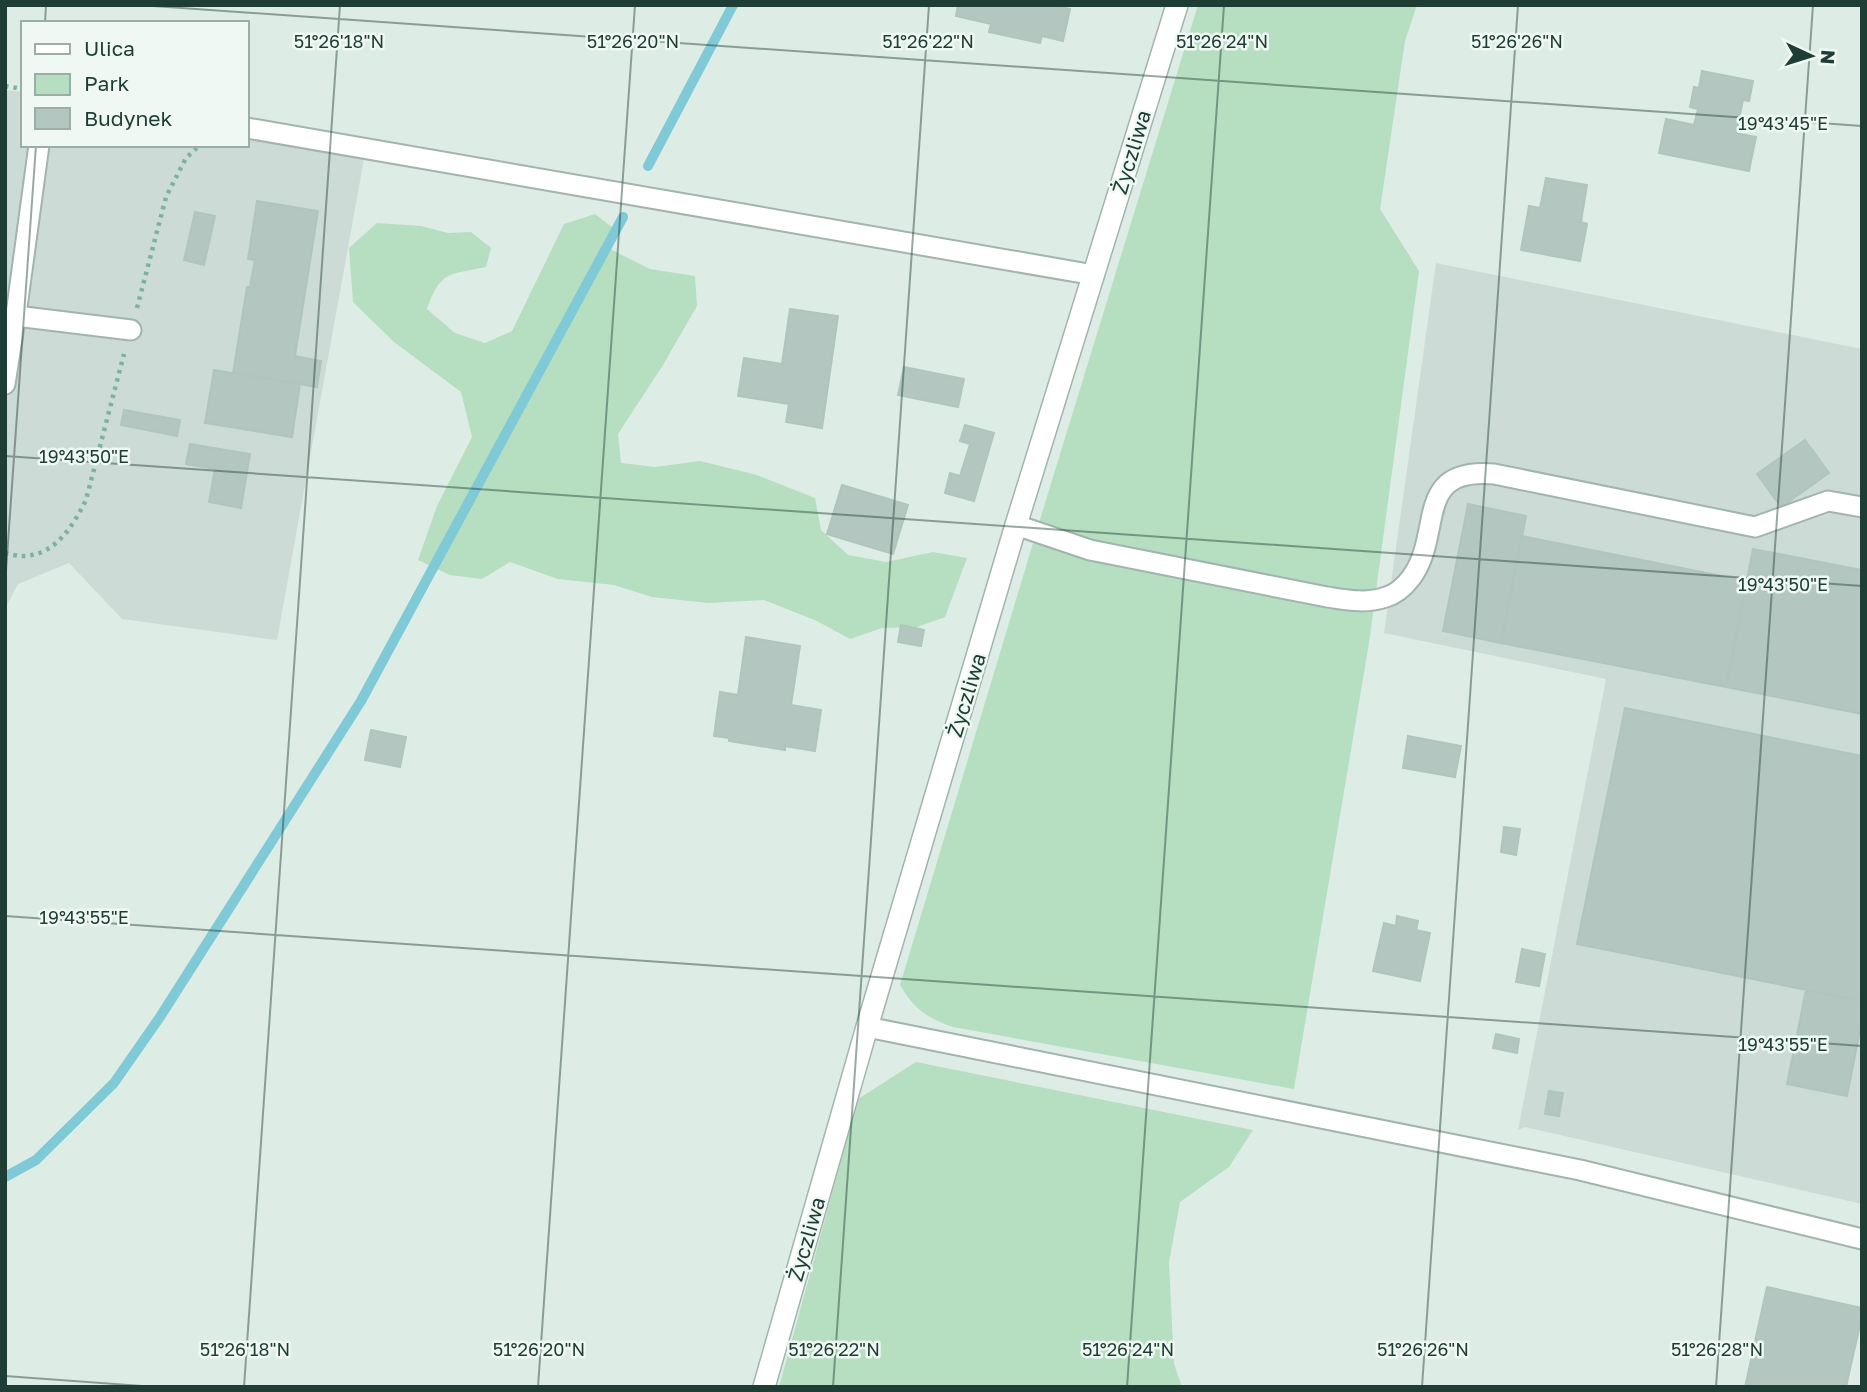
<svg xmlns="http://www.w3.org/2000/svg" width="1867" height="1392" viewBox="0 0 1867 1392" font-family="'Golos Text',sans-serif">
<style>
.built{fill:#ccdbd5}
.green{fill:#b5dfc0}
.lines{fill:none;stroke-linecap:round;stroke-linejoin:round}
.stream{stroke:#80c9d7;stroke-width:10}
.building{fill:#b3c6bf;stroke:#b0c6bd;stroke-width:2}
.lane-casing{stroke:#a1b4ad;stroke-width:23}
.street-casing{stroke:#a1b4ad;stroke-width:24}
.path{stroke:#7bb2a1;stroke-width:4.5;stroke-dasharray:3.5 5;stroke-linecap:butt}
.lane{stroke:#fff;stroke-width:19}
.street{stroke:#fff;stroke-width:21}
.ticks{fill:none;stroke:#1e3d35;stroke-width:2;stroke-opacity:0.45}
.labels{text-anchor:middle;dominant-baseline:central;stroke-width:5;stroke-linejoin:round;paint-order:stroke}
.street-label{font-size:21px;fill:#1e3d35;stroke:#eff8f3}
.ticks-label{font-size:18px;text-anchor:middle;fill:#1e3d35;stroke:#eff8f3;stroke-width:5;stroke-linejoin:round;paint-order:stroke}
</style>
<rect width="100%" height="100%" fill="#deece6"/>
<path class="built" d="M 5,90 L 23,92 L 23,145 L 247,145 L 247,129 L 366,148 L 277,640 L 122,619 L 69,563 L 18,584 L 5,609 Z
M 1436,263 L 1862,349 L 1862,1204 L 1525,1127 L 1518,1130 L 1606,679 L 1384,633 Z"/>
<path class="green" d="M 1198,5 L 1417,5 L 1405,41 L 1380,209 L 1419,271 L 1369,643 L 1294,1089 L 953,1027 C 927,1018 914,1009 900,985 L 1049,490 Z
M 595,214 L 613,228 L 602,245 L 650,269 L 695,276 L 697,306 L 663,365 L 618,434 L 621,463 L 655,467 L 700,461 L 757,475 L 815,498 L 821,530 L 848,555 L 886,562 L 933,552 L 967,558 L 945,617 L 917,627 L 882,628 L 850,639 L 817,621 L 764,600 L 708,603 L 652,597 L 614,585 L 558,579 L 510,562 L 482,579 L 450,575 L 418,560 L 437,506 L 472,437 L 461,392 L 394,342 L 353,302 L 349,248 L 377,223 L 421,226 L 448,233 L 471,232 L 491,248 L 486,267 C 449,275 441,270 427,309 L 455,333 L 485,343 L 512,331 L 564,224 Z
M 916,1062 L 1253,1130 L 1229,1167 L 1180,1202 L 1169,1262 L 1174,1364 L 1182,1387 L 779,1387 L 858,1099 Z"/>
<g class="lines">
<path class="stream" d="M 648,166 L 733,5
M 5,1177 L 36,1160 L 114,1083 L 160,1017 L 361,701 L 623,217"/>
</g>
<path class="building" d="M 958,5 L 1051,5 L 1070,9 L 1063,41 L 1042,36 L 1040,43 L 989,32 L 991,24 L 956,16 Z
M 1702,71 L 1753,81 L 1749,101 L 1743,100 L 1736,133 L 1756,137 L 1749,171 L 1659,153 L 1666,119 L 1694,125 L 1698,109 L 1690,107 L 1694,87 L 1699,88 Z
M 1546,178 L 1587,185 L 1581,222 L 1587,224 L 1580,261 L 1521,250 L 1529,206 L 1540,208 Z
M 257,201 L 318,211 L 295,356 L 321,361 L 317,387 L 233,373 L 247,287 L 250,287 L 255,260 L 248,259 Z
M 195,212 L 215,216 L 204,265 L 184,260 Z
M 790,309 L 838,316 L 822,428 L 786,422 L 789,404 L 738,396 L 744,358 L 782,364 Z
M 904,367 L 964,379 L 958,407 L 898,395 Z
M 214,370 L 300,384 L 292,437 L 205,423 Z
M 124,410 L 180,420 L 177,436 L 121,425 Z
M 965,425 L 994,433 L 974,501 L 945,493 L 950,473 L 960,476 L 970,444 L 960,441 Z
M 1805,440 L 1829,473 L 1781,507 L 1757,474 Z
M 190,444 L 250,454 L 241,508 L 209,502 L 215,469 L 186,464 Z
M 842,485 L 908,505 L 893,554 L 827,534 Z
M 1468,504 L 1526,516 L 1501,643 L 1443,631 Z
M 1522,536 L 1747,581 L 1726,687 L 1501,643 Z
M 1753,549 L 1862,570 L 1862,714 L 1726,687 Z
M 901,625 L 924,630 L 921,646 L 898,642 Z
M 746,637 L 800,646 L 791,705 L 821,710 L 815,751 L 785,746 L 785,750 L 729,741 L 729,738 L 714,736 L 720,692 L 738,695 Z
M 1625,708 L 1862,756 L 1862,1001 L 1577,944 Z
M 371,730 L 406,737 L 400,767 L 365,760 Z
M 1408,736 L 1461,746 L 1455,777 L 1403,768 Z
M 1504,827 L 1520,829 L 1516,855 L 1501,852 Z
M 1397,916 L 1418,921 L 1416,930 L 1430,933 L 1420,981 L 1373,971 L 1384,923 L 1396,926 Z
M 1522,949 L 1545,954 L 1539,986 L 1516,982 Z
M 1806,990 L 1862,1001 L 1862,1020 L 1847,1096 L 1787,1084 Z
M 1496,1034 L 1519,1039 L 1517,1053 L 1493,1048 Z
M 1549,1091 L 1563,1093 L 1559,1116 L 1545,1114 Z
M 1767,1287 L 1862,1308 L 1862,1316 L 1846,1387 L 1745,1387 Z"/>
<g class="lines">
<defs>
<path id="lane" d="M 247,128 L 1094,275
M 16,316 L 131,330
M 5,384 L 17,307 L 39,145
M 1016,525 L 1090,550 L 1327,597 C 1347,600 1366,604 1386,597 C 1397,594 1404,587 1411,578 C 1444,534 1412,467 1494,474 L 1755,527 L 1828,501 L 1862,507
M 867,1027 L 1580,1170 L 1862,1239"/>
<path id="street" d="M 764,1387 L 867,1027 L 1016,525 L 1177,5"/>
</defs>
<use href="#lane" class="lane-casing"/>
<use href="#street" class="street-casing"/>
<path class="path" d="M 5,86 L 23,89
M 137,308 L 166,197 L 186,158 L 200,145
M 5,553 C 10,554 17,556 22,556 C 55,556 73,526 86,500 L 124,354"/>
<use href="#lane" class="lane"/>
<use href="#street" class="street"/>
</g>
<path class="ticks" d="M 139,5 L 1862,126M 45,23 L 46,5M 5,456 L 1862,586M 5,585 L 36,145M 5,916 L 1862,1046M 5,1376 L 156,1387M 244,1387 L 340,5M 538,1387 L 635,5M 833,1387 L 929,5M 1127,1387 L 1224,5M 1422,1387 L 1518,5M 1716,1387 L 1813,5"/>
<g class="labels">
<g class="street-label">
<text transform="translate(1131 152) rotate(-73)">Życzliwa</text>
<text transform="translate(966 695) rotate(-73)">Życzliwa</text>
<text transform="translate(806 1239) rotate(-74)">Życzliwa</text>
</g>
</g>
<g class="ticks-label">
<text x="339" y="48">51°26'18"N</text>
<text x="633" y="48">51°26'20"N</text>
<text x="928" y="48">51°26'22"N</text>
<text x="1222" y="48">51°26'24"N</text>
<text x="1517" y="48">51°26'26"N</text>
<text x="1783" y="130">19°43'45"E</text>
<text x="84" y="463">19°43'50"E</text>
<text x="1783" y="591">19°43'50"E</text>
<text x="84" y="924">19°43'55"E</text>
<text x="1783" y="1051">19°43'55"E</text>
<text x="245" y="1356">51°26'18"N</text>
<text x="539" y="1356">51°26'20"N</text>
<text x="834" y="1356">51°26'22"N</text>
<text x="1128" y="1356">51°26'24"N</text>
<text x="1423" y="1356">51°26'26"N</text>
<text x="1717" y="1356">51°26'28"N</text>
</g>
<rect width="1867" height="1392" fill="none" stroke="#1e3d35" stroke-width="14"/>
<rect x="21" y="21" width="228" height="126" fill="#eff8f3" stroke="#9bada7" stroke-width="2"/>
<rect x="35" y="44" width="35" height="10" fill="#ffffff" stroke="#9bada7" stroke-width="2"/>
<text x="84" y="56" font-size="21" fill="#1e3d35">Ulica</text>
<rect x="35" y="74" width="35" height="21" fill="#b5dfc0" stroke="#9bada7" stroke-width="2"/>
<text x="84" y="91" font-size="21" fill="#1e3d35">Park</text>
<rect x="35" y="108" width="35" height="21" fill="#b3c6bf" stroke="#9bada7" stroke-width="2"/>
<text x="84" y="126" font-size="21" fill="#1e3d35">Budynek</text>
<g transform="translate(1811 56) rotate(94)" stroke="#eff8f3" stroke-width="5" paint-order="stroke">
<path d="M0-5L12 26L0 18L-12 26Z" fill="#1e3d35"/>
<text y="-10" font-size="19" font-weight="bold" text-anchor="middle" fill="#1e3d35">N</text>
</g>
</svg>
